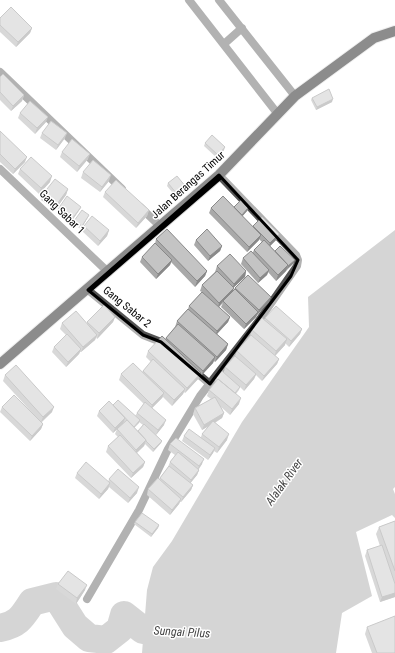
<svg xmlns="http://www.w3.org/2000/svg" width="395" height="653" viewBox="0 0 395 653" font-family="'Roboto Condensed',sans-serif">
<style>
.water{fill:#a3a3a3}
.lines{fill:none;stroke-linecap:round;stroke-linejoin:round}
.river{stroke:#a3a3a3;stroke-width:28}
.primary-casing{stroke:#dbdbdb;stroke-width:12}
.service{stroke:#555;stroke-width:8}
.minor{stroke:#555;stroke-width:8}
.primary{stroke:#000;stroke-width:10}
.wall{fill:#a9a9a9;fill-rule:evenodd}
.shaded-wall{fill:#898989}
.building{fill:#c4c4c4;stroke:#898989}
.marked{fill:none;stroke:#000;stroke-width:3;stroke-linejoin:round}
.labels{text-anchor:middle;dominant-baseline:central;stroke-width:3;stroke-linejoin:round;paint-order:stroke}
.street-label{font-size:11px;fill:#000;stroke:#fff}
.water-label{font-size:12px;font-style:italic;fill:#444;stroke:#fff}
</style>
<rect width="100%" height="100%" fill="#fff"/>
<path class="water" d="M 395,230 L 395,487 L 393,489 L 395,494 L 395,518 L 392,515 L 356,532 L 372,596 L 342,613 L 336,653 L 142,653 L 147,590 L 153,567 L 172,541 L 242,422 L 309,327 L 308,297 Z"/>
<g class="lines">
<path class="river" d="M 0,628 C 19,624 22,617 32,602 L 56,596 L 75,626 L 89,638 L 106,640 L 120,629 L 124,615 L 143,630 L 181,632"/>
<defs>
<path id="primary" d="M 0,364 L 219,175 L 295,96 L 374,38 L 395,31"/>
</defs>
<use href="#primary" class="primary-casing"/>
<path class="service" d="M 189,0 L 277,113
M 219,0 L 295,96
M 224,44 L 242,28"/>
<path class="minor" d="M 0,72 L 122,189
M 0,169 L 108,272
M 140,207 L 160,226
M 88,290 L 143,335 L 161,342 L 166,346
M 191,368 L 210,384
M 87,599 L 139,510 L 168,449 L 200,396 L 258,322 L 297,266 L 298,260 L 296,255 L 219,175"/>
<use href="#primary" class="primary"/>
</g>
<path class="wall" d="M 0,18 L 32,28 L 30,33 L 16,47 L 0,32 Z
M 0,77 L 24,95 L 22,101 L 11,111 L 0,100 Z
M 312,98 L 332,102 L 316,110 L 311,100 Z
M 20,113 L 46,122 L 35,134 L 18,118 Z
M 0,131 L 25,162 L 13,174 L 0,162 Z
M 42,133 L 65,138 L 56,150 L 40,138 Z
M 205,143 L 224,150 L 217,158 L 204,146 Z
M 62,152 L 88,159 L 77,172 L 60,157 Z
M 20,169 L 50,182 L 39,194 L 18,174 Z
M 83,172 L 109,181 L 100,192 L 81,178 Z
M 168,183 L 185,190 L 176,197 L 167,186 Z
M 68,189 L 66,195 L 55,210 L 41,200 L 43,194 Z
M 105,192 L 149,210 L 147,216 L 136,228 L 103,197 Z
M 81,207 L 80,209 L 71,222 L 57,211 L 58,209 Z
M 234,207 L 248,208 L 247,211 L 242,216 L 253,227 L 253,226 L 277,239 L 270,246 L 275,251 L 294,263 L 276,281 L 268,272 L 267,275 L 258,283 L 241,264 L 243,258 L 253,252 L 254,250 L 262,242 L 259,239 L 259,240 L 247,252 L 209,213 L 211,208 Z
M 89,215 L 88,217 L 81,229 L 73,224 L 74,221 Z
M 84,226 L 109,230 L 107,236 L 98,246 L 82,231 Z
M 156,239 L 207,271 L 205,276 L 195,287 L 171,262 L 170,265 L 156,279 L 140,262 L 142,257 L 155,244 Z
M 196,240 L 222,246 L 220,251 L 208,261 L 194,245 Z
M 217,266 L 246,271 L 245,277 L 234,287 L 232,292 L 235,288 L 271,297 L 269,302 L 257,315 L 256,317 L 244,329 L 221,307 L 223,303 L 219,307 L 230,317 L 228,322 L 217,334 L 228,344 L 226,350 L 215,362 L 214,361 L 213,363 L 201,376 L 200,375 L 199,378 L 185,393 L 184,392 L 183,394 L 172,406 L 163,397 L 152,408 L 164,425 L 156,435 L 162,441 L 161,443 L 153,452 L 145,444 L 144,446 L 137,453 L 145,462 L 143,467 L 131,478 L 106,452 L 108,446 L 118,437 L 115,434 L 117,429 L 113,433 L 97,416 L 99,411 L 113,405 L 135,416 L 137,413 L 144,404 L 119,380 L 121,374 L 142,372 L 151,362 L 146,357 L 148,351 L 165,339 L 166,338 L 175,327 L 177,321 L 188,309 L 189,306 L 202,292 L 200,291 L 202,285 L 215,272 ZM 139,422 L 143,425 L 138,431 L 134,427 Z
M 115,317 L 113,322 L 97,339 L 96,337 L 95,340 L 81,352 L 80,352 L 79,354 L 66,367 L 52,352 L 54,347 L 66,335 L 60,329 L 62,323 L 87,324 L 87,322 Z
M 265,318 L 302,329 L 300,334 L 289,347 L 285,343 L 285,345 L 275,356 L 279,359 L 277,364 L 262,381 L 256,375 L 254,379 L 244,391 L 240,387 L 239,390 L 236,394 L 239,404 L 230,415 L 221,407 L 224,413 L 222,418 L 215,423 L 227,440 L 217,453 L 214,451 L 213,453 L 208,460 L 182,441 L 184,436 L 201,437 L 202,434 L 209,426 L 202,430 L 193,414 L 195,408 L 211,399 L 207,396 L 209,390 L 216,382 L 215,380 L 216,378 L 224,372 L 225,367 L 235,356 L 237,351 L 250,336 L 252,330 L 264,320 Z
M 5,375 L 52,412 L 42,422 L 43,424 L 41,429 L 30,441 L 0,412 L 2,407 L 35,416 L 3,381 Z
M 170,444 L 202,464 L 199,469 L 199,470 L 197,475 L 190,483 L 193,485 L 191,490 L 181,502 L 180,502 L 179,504 L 170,515 L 147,495 L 148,489 L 159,479 L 168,467 L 170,462 L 175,455 L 168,450 Z
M 77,473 L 108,482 L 109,479 L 137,493 L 128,503 L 109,487 L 108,489 L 99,499 L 75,478 Z
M 395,521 L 395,597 L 380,602 L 365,556 L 367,550 L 380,546 L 376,534 L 379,527 Z
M 135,522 L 159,525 L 158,528 L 151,537 L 134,524 Z
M 58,584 L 85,590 L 76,604 L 56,589 Z
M 367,627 L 395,653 L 372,653 L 365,634 Z"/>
<path class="shaded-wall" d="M 32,28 L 30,33 L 16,47 L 18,42 Z
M 24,95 L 22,101 L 11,111 L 13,106 Z
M 333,99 L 332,102 L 316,110 L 317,107 Z
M 48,117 L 46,122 L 35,134 L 37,128 Z
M 67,133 L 65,138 L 56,150 L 58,145 Z
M 225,147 L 224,150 L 217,158 L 218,155 Z
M 90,154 L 88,159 L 77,172 L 79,166 Z
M 27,157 L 25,162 L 13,174 L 15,169 Z
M 111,175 L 109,181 L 100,192 L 102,187 Z
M 52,176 L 50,182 L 39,194 L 41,188 Z
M 186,187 L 185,190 L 176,197 L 177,194 Z
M 68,189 L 66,195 L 55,210 L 57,204 Z
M 81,207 L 80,209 L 71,222 L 72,219 Z
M 248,208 L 247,211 L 241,218 L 242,215 Z
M 149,210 L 147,216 L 136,228 L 138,223 Z
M 89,215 L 88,217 L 81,229 L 82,226 Z
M 109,230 L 107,236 L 98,246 L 100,241 Z
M 279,234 L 277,239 L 268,248 L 270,243 Z
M 261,235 L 259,240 L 247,252 L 249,247 Z
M 222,246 L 220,251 L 208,261 L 210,256 Z
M 172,260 L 170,265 L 156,279 L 158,274 Z
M 295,260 L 294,263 L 287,269 L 288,266 Z
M 288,265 L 286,271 L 276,281 L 278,275 Z
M 269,270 L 267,275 L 258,283 L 260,278 Z
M 207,271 L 205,276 L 195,287 L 197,281 Z
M 246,271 L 245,277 L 232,289 L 234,284 Z
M 234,288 L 232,293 L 223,301 L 218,308 L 219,303 Z
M 271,297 L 269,302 L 257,315 L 256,317 L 244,329 L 246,324 L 258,312 L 259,310 Z
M 115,317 L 113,322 L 97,339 L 99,333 Z
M 230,317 L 228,322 L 215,336 L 217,331 Z
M 302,329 L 300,334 L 289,347 L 291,341 Z
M 97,335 L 95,340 L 81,352 L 83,347 Z
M 287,339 L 285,345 L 274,357 L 276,351 Z
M 228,344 L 226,350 L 215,362 L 217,357 Z
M 81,349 L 79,354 L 66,367 L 68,362 Z
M 215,357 L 213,363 L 201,376 L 203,371 Z
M 279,359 L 277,364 L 262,381 L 264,376 Z
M 201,373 L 199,378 L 185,393 L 187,388 Z
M 256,374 L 254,379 L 244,391 L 246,385 Z
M 185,389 L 183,394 L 172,406 L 174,400 Z
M 164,393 L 162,398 L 150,410 L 152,405 Z
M 241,398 L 239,404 L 230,415 L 232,409 Z
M 54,407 L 52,412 L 41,422 L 43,417 Z
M 224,413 L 222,418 L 202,430 L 204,425 Z
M 125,418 L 123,424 L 113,433 L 115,428 Z
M 140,420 L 139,423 L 133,429 L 134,427 Z
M 166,420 L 164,425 L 156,435 L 158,430 Z
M 43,424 L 41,429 L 30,441 L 32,436 Z
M 229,434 L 227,440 L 217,453 L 219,447 Z
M 146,440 L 144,446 L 134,455 L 136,450 Z
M 162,441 L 161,443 L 153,452 L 154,449 Z
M 215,448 L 213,453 L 208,460 L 210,455 Z
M 204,459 L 202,464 L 197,471 L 199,466 Z
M 145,462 L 143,467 L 131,478 L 133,473 Z
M 199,470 L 197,475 L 189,485 L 191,480 Z
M 110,483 L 108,489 L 99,499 L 101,494 Z
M 193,485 L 191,490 L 181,502 L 183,497 Z
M 139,487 L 137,493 L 128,503 L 130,498 Z
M 181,499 L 179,504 L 170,515 L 172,510 Z
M 159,525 L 158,528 L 151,537 L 152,534 Z
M 87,585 L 85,590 L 76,604 L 77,598 Z
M 395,593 L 395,597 L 380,602 L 382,597 Z"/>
<path class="building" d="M 11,7 L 32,28 L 18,42 L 0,25 L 0,18 Z
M 3,74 L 24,95 L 13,106 L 0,92 L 0,77 Z
M 329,89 L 333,99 L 317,107 L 312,98 Z
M 30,101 L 48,117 L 37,128 L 20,113 Z
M 51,121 L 67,133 L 58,145 L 42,133 Z
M 0,131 L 27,157 L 15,169 L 0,154 Z
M 212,135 L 225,147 L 218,155 L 205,143 Z
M 72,139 L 90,154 L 79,166 L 62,152 Z
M 31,157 L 52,176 L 41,188 L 20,169 Z
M 93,160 L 111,175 L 102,187 L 83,172 Z
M 177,176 L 186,187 L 177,194 L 168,183 Z
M 55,179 L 68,189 L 57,204 L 43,194 Z
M 116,180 L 149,210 L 138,223 L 105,192 Z
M 67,196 L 81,207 L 72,219 L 58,209 Z
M 223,196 L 261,235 L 249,247 L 211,208 Z
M 241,200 L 248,208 L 242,215 L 234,207 Z
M 82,210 L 89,215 L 82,226 L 74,221 Z
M 92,216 L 109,230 L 100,241 L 84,226 Z
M 262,217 L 279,234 L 270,243 L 253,226 Z
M 167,229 L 207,271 L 197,281 L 156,239 Z
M 207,229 L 222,246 L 210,256 L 196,240 Z
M 264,240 L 288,265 L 278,275 L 254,250 Z
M 155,243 L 172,260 L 158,274 L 142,257 Z
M 280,246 L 295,260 L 288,266 L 288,265 L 275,251 Z
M 251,251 L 269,270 L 260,278 L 243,258 Z
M 230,254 L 246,271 L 234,284 L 217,266 Z
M 217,271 L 234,288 L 219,303 L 202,285 Z
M 248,275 L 271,297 L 259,310 L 235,288 Z
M 235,289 L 258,312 L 246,324 L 223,301 Z
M 202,292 L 230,317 L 217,331 L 189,306 Z
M 104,305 L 115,317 L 99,333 L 87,322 Z
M 276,306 L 302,329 L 291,341 L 265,318 Z
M 188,309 L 228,344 L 217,357 L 177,321 Z
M 76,311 L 97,335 L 83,347 L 62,323 Z
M 262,318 L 287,339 L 276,351 L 252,330 Z
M 178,324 L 215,357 L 203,371 L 166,338 Z
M 67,334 L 81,349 L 68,362 L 54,347 Z
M 251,335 L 279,359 L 264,376 L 237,351 Z
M 162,336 L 201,373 L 187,388 L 148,351 Z
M 235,356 L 256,374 L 246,385 L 225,367 Z
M 153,359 L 185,389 L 174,400 L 143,371 Z
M 133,363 L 164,393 L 152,405 L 121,374 Z
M 16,365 L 54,407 L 43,417 L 5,375 Z
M 222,371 L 240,387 L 235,393 L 218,379 L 218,380 L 216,378 Z
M 218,379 L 241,398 L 232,409 L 209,390 Z
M 14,395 L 43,424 L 32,436 L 2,407 Z
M 215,397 L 224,413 L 204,425 L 195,408 Z
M 118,400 L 140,420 L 134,427 L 113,405 Z
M 109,401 L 125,418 L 115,428 L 99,411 Z
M 145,402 L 166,420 L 158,430 L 137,413 Z
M 127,420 L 146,440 L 136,450 L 117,429 Z
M 213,421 L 229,434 L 219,447 L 202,434 Z
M 144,424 L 162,441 L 154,449 L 146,441 L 146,440 L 138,431 Z
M 189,429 L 215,448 L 210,455 L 184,436 Z
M 120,435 L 145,462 L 133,473 L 108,446 Z
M 176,438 L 204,459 L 199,466 L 170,444 Z
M 178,452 L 199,470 L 191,480 L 170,462 Z
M 86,462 L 110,483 L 101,494 L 77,473 Z
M 169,466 L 193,485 L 183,497 L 160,478 Z
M 118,469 L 139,487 L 130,498 L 109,479 Z
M 158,478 L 181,499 L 172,510 L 148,489 Z
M 142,513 L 159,525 L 152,534 L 135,522 Z
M 395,521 L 395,571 L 379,527 Z
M 382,545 L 395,584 L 395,593 L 382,597 L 367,550 Z
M 68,571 L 87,585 L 77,598 L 58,584 Z
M 395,616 L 395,653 L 377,653 L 367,627 Z"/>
<path d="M0 0H395V653H0ZM 219,175 L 298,260 L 291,276 L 210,384 L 161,342 L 143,335 L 88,290 Z" fill="#fff" fill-opacity=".55" fill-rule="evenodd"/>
<path class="marked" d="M 219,175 L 298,260 L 291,276 L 210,384 L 161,342 L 143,335 L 88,290 Z"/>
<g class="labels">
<g class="street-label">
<text transform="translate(188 185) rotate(-42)">Jalan Berangas Timur</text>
<text transform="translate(62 212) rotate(44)">Gang Sabar 1</text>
<text transform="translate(127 307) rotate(39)">Gang Sabar 2</text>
</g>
<g class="water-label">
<text transform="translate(284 482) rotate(-54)">Alalak River</text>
<text transform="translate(182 632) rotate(3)">Sungai Pilus</text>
</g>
</g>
</svg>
